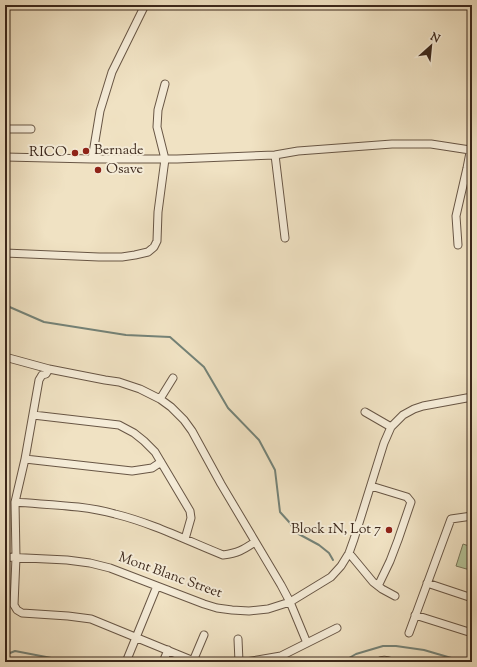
<svg xmlns="http://www.w3.org/2000/svg" width="477" height="667" viewBox="0 0 477 667" font-family="'Sorts Mill Goudy',serif">
<style>
.green{fill:#b4c498;stroke:#78765a}
.lines{fill:none;stroke-linecap:round;stroke-linejoin:round}
.stream{stroke:#748277;stroke-width:2}
.minor-casing{stroke:#685645;stroke-width:9}
.minor{stroke:#f5ecd8;stroke-width:7}
.poi-dot{fill:#8f2418;stroke:#f5ecd8;stroke-width:1.5}
.labels{text-anchor:middle;dominant-baseline:central;stroke-width:4;stroke-linejoin:round;paint-order:stroke}
.poi-label{font-size:14px;fill:#3b271b;stroke:#f5ecd8;text-anchor:start}
.street-label{font-size:14px;fill:#3b271b;stroke:#f5ecd8}
</style>
<rect width="100%" height="100%" fill="#f0e2c3"/>
<filter id="stains"><feTurbulence type="fractalNoise" baseFrequency=".005" numOctaves="4"/><feColorMatrix values="0 0 0 0 .2 0 0 0 0 .09 0 0 0 0 .02 0 0 0 .5 -.17"/></filter>
<radialGradient id="worn" r=".72"><stop offset=".6" stop-color="#630" stop-opacity="0"/><stop offset="1" stop-color="#630" stop-opacity=".3"/></radialGradient>
<path class="green" d="M 463,544 L 472,547 L 472,562 L 470,570 L 456,566 Z"/>
<g class="lines">
<path class="stream" d="M 5,15 L 9,5
M 5,305 L 44,322 L 126,335 L 170,337 L 204,367 L 228,408 L 259,440 L 275,470 L 280,512 L 290,523 L 295,532 L 319,545 L 329,553 L 333,560
M 5,655 L 15,651 L 67,661 L 68,662
M 342,662 L 356,654 L 383,646 L 396,646 L 424,650 L 465,662"/>
<defs>
<path id="minor" d="M 5,129 L 31,129
M 275,155 L 285,238
M 5,157 L 92,159 L 177,159 L 275,155 L 298,151 L 392,144 L 431,144 L 470,150
M 92,159 L 100,111 L 112,72 L 145,5
M 458,245 L 456,216 L 467,168 L 472,142
M 5,253 L 99,257 L 122,257 L 135,255 L 148,252 L 154,247 L 157,241 L 158,212 L 165,159 L 157,127 L 158,110 L 165,84
M 5,357 L 49,369
M 160,399 L 173,378
M 365,412 L 391,427
M 33,415 L 119,425 L 134,433 L 144,441 L 155,452 L 190,511 L 191,518 L 185,539
M 25,459 L 132,471 L 152,468 L 161,462
M 371,486 L 407,497 L 411,502 L 398,540 L 390,561 L 378,586
M 15,502 C 48,505 83,505 115,514 C 152,523 188,541 223,555 C 238,553 243,550 255,542
M 349,553 L 373,582 L 382,589 L 395,596
M 5,557 L 67,560 L 90,563 L 110,568 L 204,604 L 217,608 L 232,610 L 249,611 L 268,609 L 290,602 L 331,577 L 341,566 L 349,553 L 354,539 L 384,443 L 391,427 L 403,415 L 414,409 L 423,406 L 472,397
M 427,583 L 472,598
M 415,615 L 472,633
M 409,633 L 451,519 L 472,516
M 238,639 L 239,662
M 193,661 L 204,635
M 126,662 L 157,586
M 163,662 L 168,650
M 196,662 L 91,619 L 68,616 L 22,613 L 17,610 L 14,605 L 16,557 L 15,502 L 25,459 L 39,380 L 42,375 L 46,374 L 49,369 L 105,380 L 119,382 L 140,389 L 160,399 L 171,407 L 184,420 L 192,431 L 221,484 L 281,585 L 290,602 L 307,643
M 246,662 L 281,656 L 337,628
M 378,662 C 383,659 387,660 392,662"/>
</defs>
<use href="#minor" class="minor-casing"/>
<use href="#minor" class="minor"/>
</g>
<g class="poi-dot">
<circle cx="86" cy="151" r="4"/>
<circle cx="75" cy="153" r="4"/>
<circle cx="98" cy="170" r="4"/>
<circle cx="389" cy="530" r="4"/>
</g>
<g class="labels">
<g class="poi-label">
<text x="94" y="151">Bernade</text>
<text x="67" y="153" text-anchor="end">RICO</text>
<text x="106" y="170">Osave</text>
<text x="381" y="530" text-anchor="end">Block 1N, Lot 7</text>
</g>
<g class="street-label">
<text transform="translate(170 576) rotate(20)">Mont Blanc Street</text>
</g>
</g>
<rect width="477" height="667" fill="none" stroke="#f0e2c3" stroke-width="20"/>
<rect x="6" y="6" width="465" height="655" fill="none" stroke="#3b271b" stroke-width="2"/>
<rect x="10" y="10" width="457" height="647" fill="none" stroke="#3b271b"/>
<g transform="translate(431 46) rotate(27)" stroke="#f5ecd8" stroke-width="3" paint-order="stroke">
<path d="M0-3L7 15L0 10L-7 15Z" fill="#3b271b"/>
<text y="-6" font-size="11" font-weight="bold" text-anchor="middle" fill="#3b271b">N</text>
</g>
<rect width="100%" height="100%" filter="url(#stains)"/>
<rect width="100%" height="100%" fill="url(#worn)"/>
</svg>
